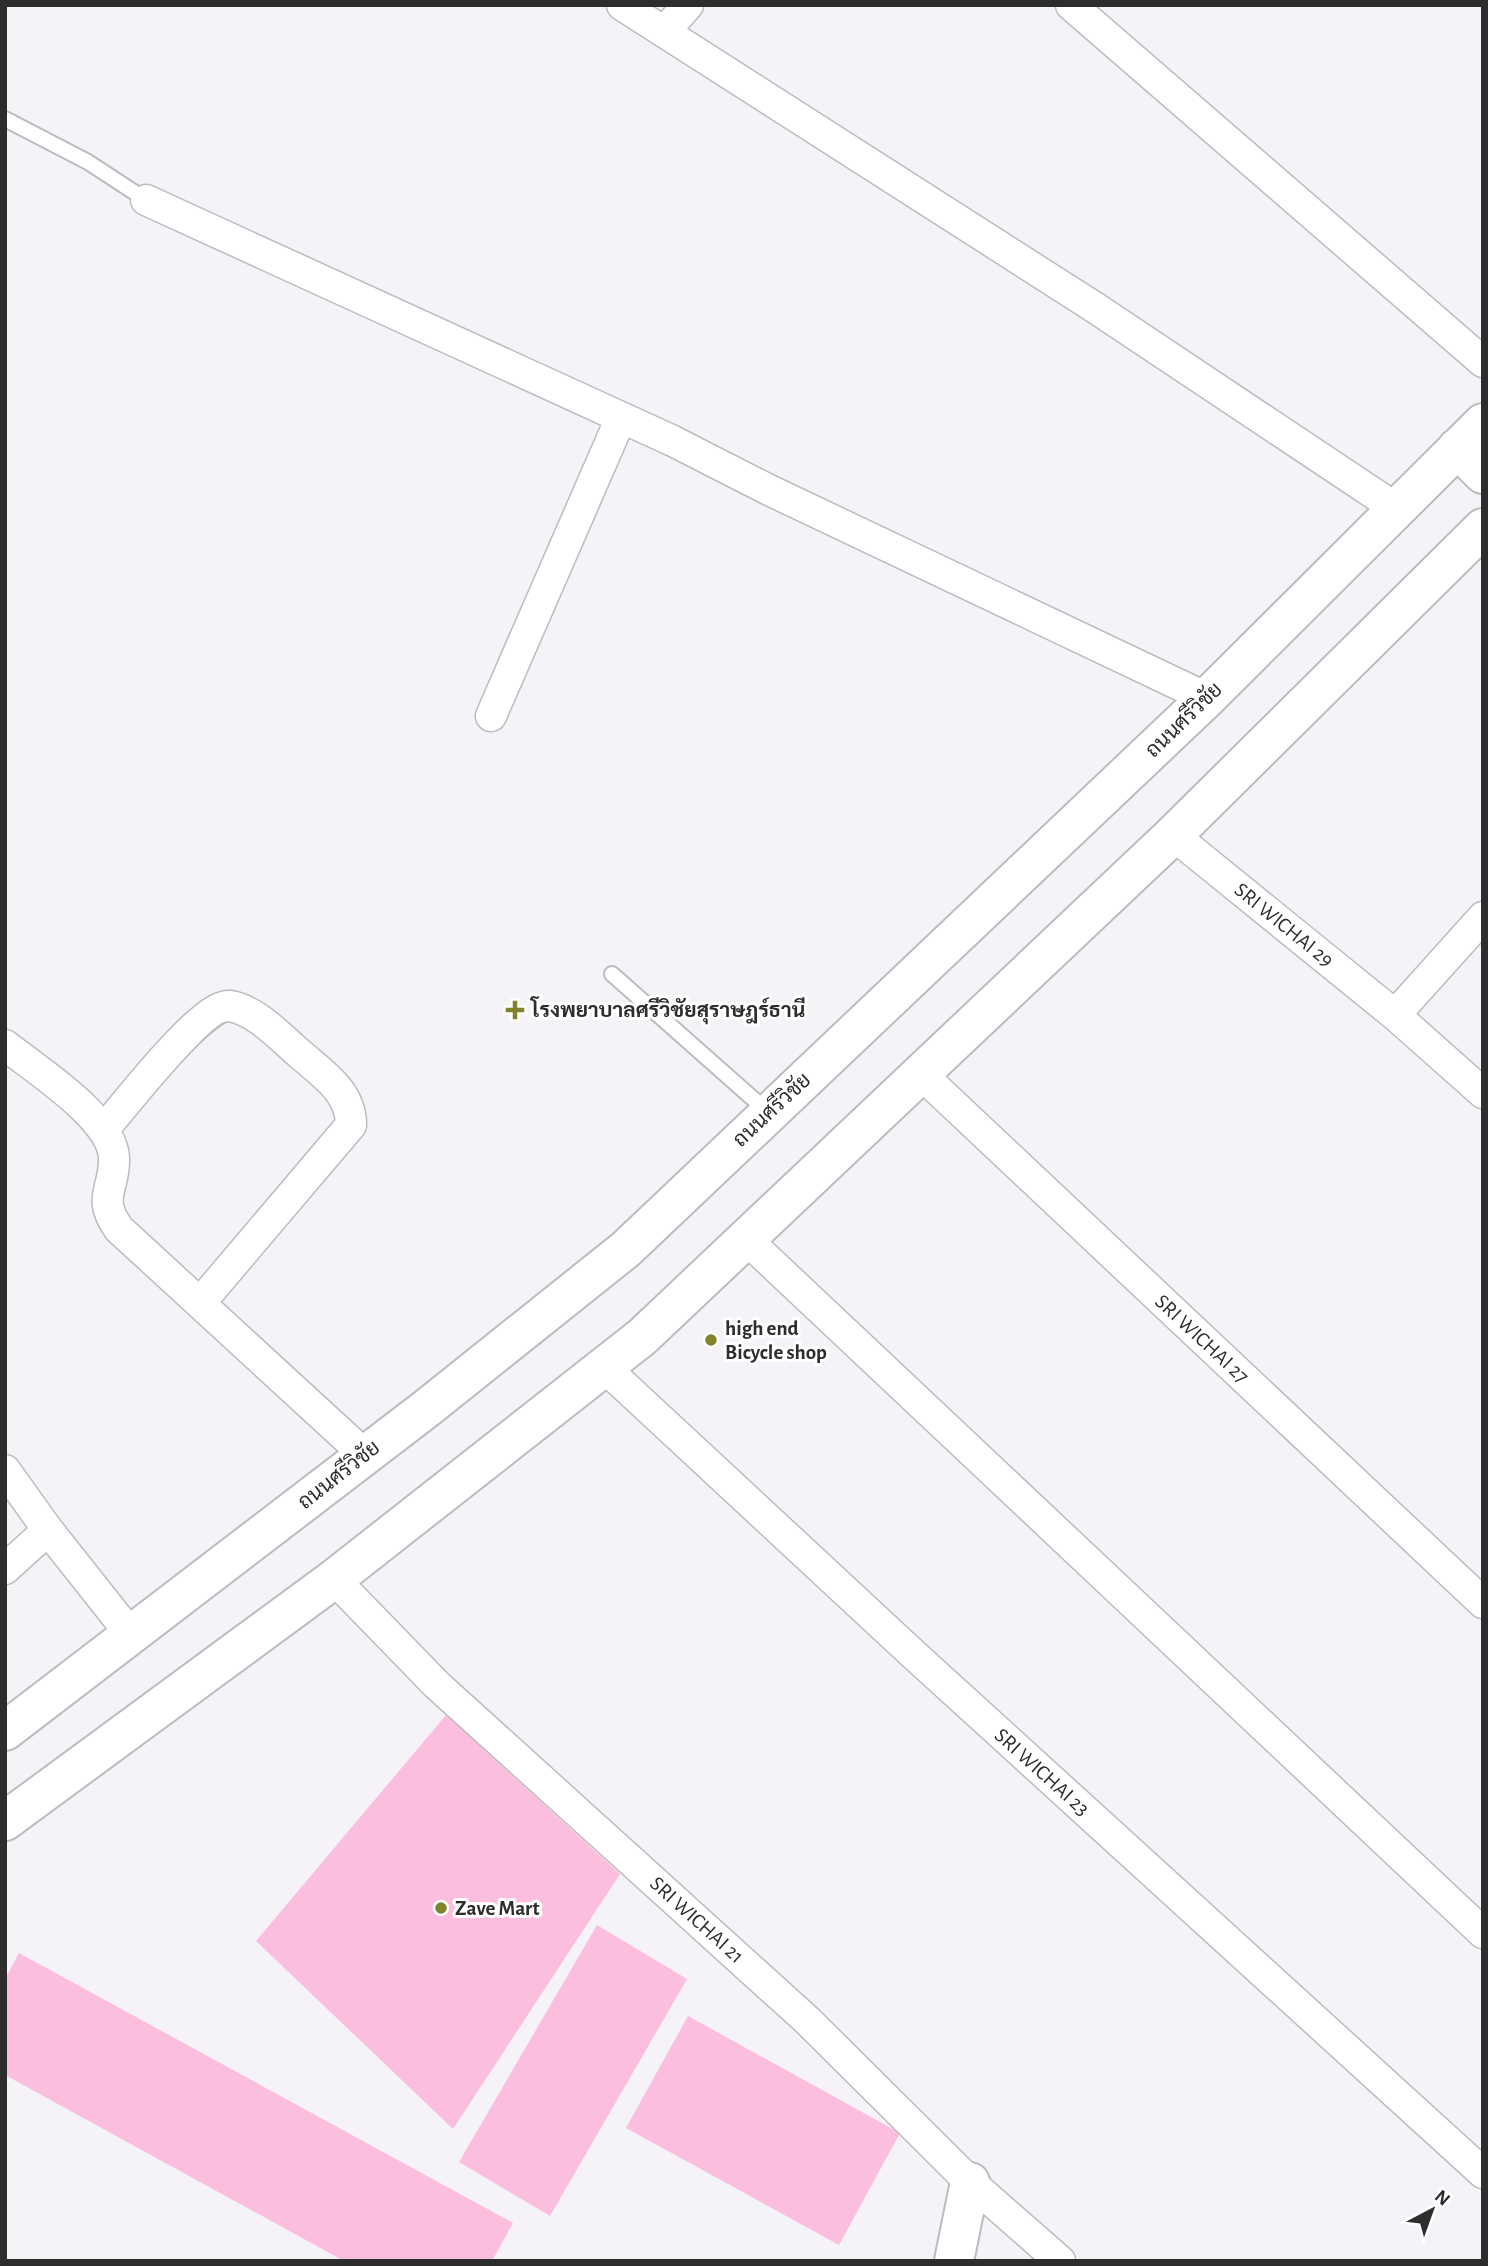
<svg xmlns="http://www.w3.org/2000/svg" width="1488" height="2266" viewBox="0 0 1488 2266" font-family="'Alegreya Sans',Sarabun,sans-serif">
<style>
.building{fill:#fbbedf}
.lines{fill:none;stroke-linecap:round;stroke-linejoin:round}
.lane-casing{stroke:#bdbbbf;stroke-width:18}
.street-casing{stroke:#bdbbbf;stroke-width:33}
.secondary-casing{stroke:#bdbbbf;stroke-width:42}
.primary-casing{stroke:#bdbbbf;stroke-width:42}
.lane{stroke:#fff;stroke-width:14}
.street{stroke:#fff;stroke-width:30}
.secondary{stroke:#fff;stroke-width:38}
.primary{stroke:#fff;stroke-width:38}
.poi-dot{fill:#81832c;stroke:#fff;stroke-width:2.5}
.labels{text-anchor:middle;dominant-baseline:central;stroke-width:6;stroke-linejoin:round;paint-order:stroke}
.street-label{font-size:21px;fill:#2e2d2e;stroke:#fff}
.poi-label{font-size:21px;font-weight:bold;fill:#2e2d2e;stroke:#fff;text-anchor:start}
</style>
<rect width="100%" height="100%" fill="#f5f3f7"/>
<path class="building" d="M 446,1715 L 620,1874 L 453,2129 L 256,1941 Z
M 597,1925 L 687,1979 L 550,2216 L 459,2162 Z
M 19,1953 L 513,2223 L 492,2261 L 344,2261 L 5,2075 L 5,1979 Z
M 688,2016 L 900,2133 L 839,2245 L 626,2128 Z"/>
<g class="lines">
<defs>
<path id="lane" d="M 5,119 L 88,162 L 146,200
M 612,974 L 768,1112"/>
<path id="street" d="M 622,5 L 1094,307 L 1397,509
M 1071,5 L 1483,362
M 664,32 L 688,5
M 146,200 L 673,441 L 767,489 L 1207,698
M 491,716 L 620,420
M 1173,835 L 1395,1015 L 1483,1093
M 1395,1015 L 1483,917
M 5,1045 C 35,1069 113,1118 114,1158 C 115,1190 96,1197 119,1229 L 365,1455
M 921,1074 L 1483,1603
M 104,1129 C 125,1105 202,1004 229,1006 C 255,1009 281,1038 300,1054 C 324,1075 351,1092 351,1125 L 200,1303
M 746,1239 C 993,1469 1236,1703 1483,1933
M 604,1367 L 912,1653 L 1483,2173
M 5,1470 L 48,1530 L 132,1636
M 5,1569 L 48,1530
M 334,1579 L 437,1685 L 808,2021 L 970,2182 L 1060,2261"/>
<path id="secondary" d="M 954,2261 L 970,2182"/>
<path id="primary" d="M 1457,448 L 1483,474
M 5,1731 L 427,1408 L 626,1249 L 1207,698 L 1483,423
M 5,1821 L 334,1579 L 642,1337 L 1173,835 L 1483,528"/>
</defs>
<use href="#lane" class="lane-casing"/>
<use href="#street" class="street-casing"/>
<use href="#secondary" class="secondary-casing"/>
<use href="#primary" class="primary-casing"/>
<use href="#lane" class="lane"/>
<use href="#street" class="street"/>
<use href="#secondary" class="secondary"/>
<use href="#primary" class="primary"/>
</g>
<g class="poi-dot">
<path d="M511.5 999.5h7v7h7v7h-7v7h-7v-7h-7v-7h7z"/>
<circle cx="711" cy="1340" r="7"/>
<circle cx="441" cy="1908" r="7"/>
</g>
<g class="labels">
<g class="street-label">
<text transform="translate(1184 720) rotate(-44)">ถนนศรีวิชัย</text>
<text transform="translate(1284 925) rotate(39)">SRI WICHAI 29</text>
<text transform="translate(772 1110) rotate(-43)">ถนนศรีวิชัย</text>
<text transform="translate(1202 1339) rotate(43)">SRI WICHAI 27</text>
<text transform="translate(339 1475) rotate(-38)">ถนนศรีวิชัย</text>
<text transform="translate(1042 1772) rotate(42)">SRI WICHAI 23</text>
<text transform="translate(697 1920) rotate(42)">SRI WICHAI 21</text>
</g>
<g class="poi-label">
<text x="531" y="1010">โรงพยาบาลศรีวิชัยสุราษฎร์ธานี</text>
<text x="725" y="1328">high end<tspan x="725" dy="24">Bicycle shop</tspan></text>
<text x="455" y="1908">Zave Mart</text>
</g>
</g>
<rect width="1488" height="2266" fill="none" stroke="#2e2d2e" stroke-width="14"/>
<g transform="translate(1432 2210) rotate(41)" stroke="#ffffff" stroke-width="5" paint-order="stroke">
<path d="M0-5L12 26L0 18L-12 26Z" fill="#2e2d2e"/>
<text y="-10" font-size="19" font-weight="bold" text-anchor="middle" fill="#2e2d2e">N</text>
</g>
</svg>
